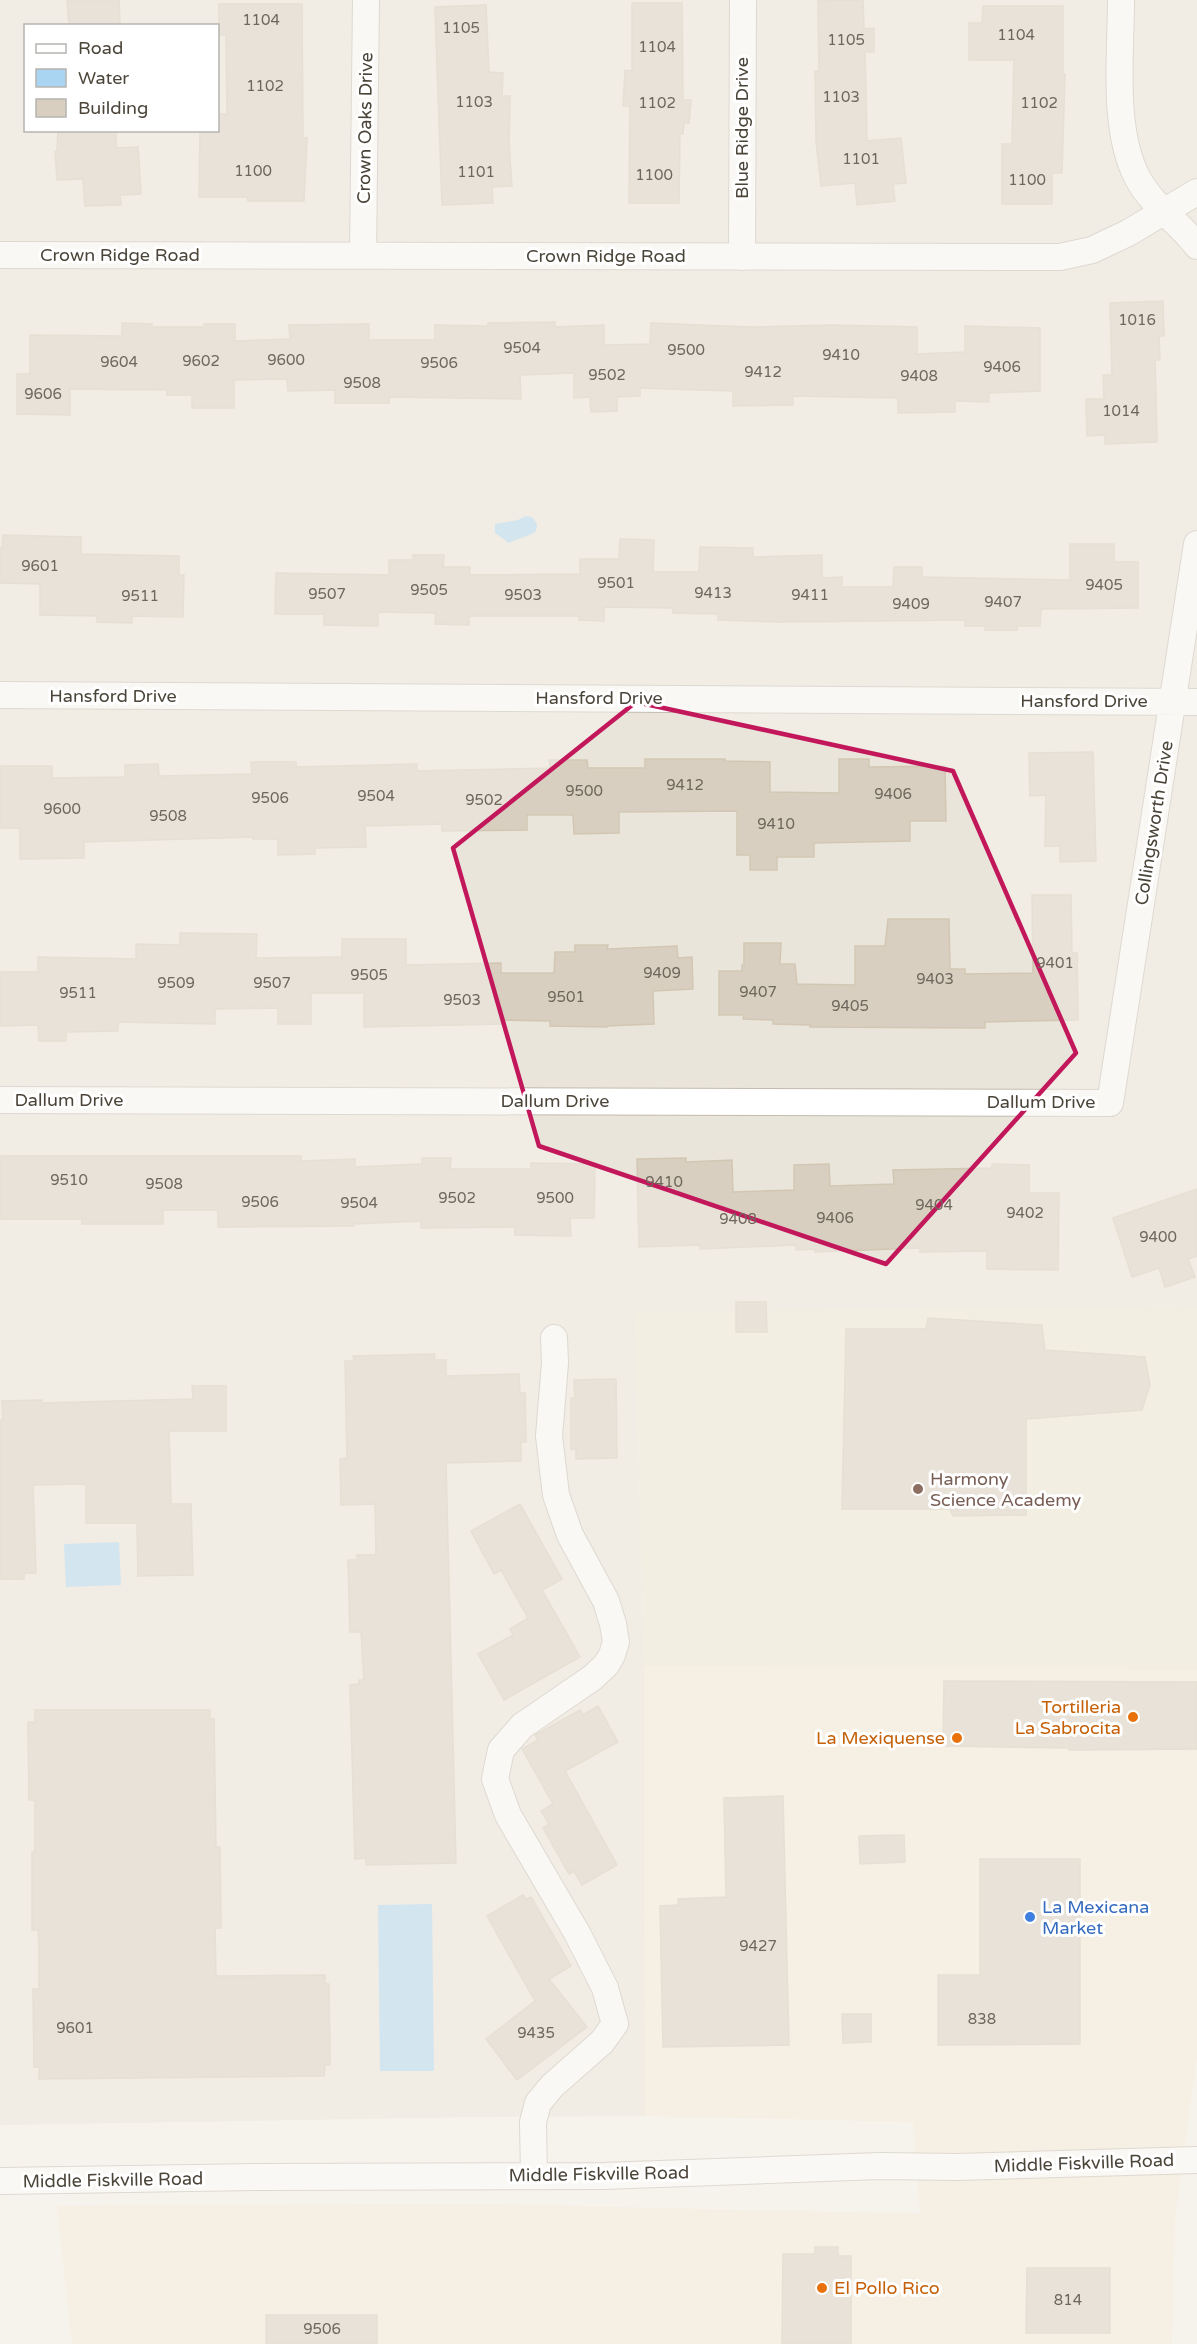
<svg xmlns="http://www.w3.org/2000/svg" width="1197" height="2344" viewBox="0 0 1197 2344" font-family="'Varela Round',sans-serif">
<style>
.residential{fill:#eae5da;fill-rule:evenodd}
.commercial{fill:#f7ead8}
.education{fill:#efe8d6}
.water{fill:#a9d4f2}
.building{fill:#d8cfc1;stroke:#d3c7b4;stroke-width:1.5}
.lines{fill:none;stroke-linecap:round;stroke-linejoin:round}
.street-casing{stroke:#c2bbae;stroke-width:28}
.street{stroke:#fff;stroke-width:26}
.marked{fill:none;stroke:#c2185b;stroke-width:4.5;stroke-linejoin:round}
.education-dot{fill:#8d6e63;stroke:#fff;stroke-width:2}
.food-dot{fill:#e8710a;stroke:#fff;stroke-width:2}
.shop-dot{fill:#3f7fe0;stroke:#fff;stroke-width:2}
.labels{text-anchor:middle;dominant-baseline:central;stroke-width:6;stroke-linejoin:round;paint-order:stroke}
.number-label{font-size:15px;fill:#6e675b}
.street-label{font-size:18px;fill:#4b4439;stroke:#fff}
.education-label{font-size:18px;fill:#785e54;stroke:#fff;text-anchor:start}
.food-label{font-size:18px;fill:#c56008;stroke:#fff;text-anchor:end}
.shop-label{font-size:18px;fill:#366cbe;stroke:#fff;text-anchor:start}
</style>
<rect width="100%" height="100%" fill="#f6f3ec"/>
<path class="residential" d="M 0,0 L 1197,0 L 1197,1306 L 635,1313 L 644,1666 L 645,2116 L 476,2117 L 0,2125 ZM 26,26 L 218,26 L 218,130 L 26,130 Z"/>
<path class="commercial" d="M 644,1666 L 1197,1670 L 1197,2055 L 1175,2219 L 1172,2344 L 72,2344 L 57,2206 L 488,2204 L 920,2214 L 913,2122 L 645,2116 Z"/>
<path class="education" d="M 1197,1306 L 1197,1670 L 644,1666 L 635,1312 Z"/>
<path class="water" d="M 526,516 L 532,517 L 537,524 L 536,531 C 529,537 518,538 509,543 L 495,533 L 495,524 L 518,520 Z
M 119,1542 L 121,1585 L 66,1587 L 64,1544 Z
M 432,1904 L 434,2071 L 380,2071 L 378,1905 Z"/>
<path class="building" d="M 67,0 L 119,0 L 120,26 L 69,26 Z
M 863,0 L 864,29 L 874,28 L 874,52 L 865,52 L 867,141 L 901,138 L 906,183 L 893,184 L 895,201 L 857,205 L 855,183 L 821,186 L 816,141 L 815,71 L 819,71 L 818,1 Z
M 632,3 L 682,3 L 683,100 L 691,100 L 689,123 L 684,123 L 683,134 L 680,134 L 679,203 L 629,203 L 630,106 L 623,106 L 625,70 L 632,71 Z
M 219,4 L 302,4 L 303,138 L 307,138 L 304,201 L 248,201 L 247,197 L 199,197 L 200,130 L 218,130 L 218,114 L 227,114 L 226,35 L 219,35 Z
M 486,5 L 489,72 L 503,73 L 502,96 L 510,96 L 509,144 L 512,186 L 492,187 L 493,203 L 442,205 L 435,7 Z
M 983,6 L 1063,6 L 1063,74 L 1065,74 L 1062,173 L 1052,173 L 1052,204 L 1002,204 L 1002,144 L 1012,144 L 1014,60 L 969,60 L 969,23 L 982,23 Z
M 58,130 L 116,130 L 116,148 L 138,147 L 141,194 L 120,195 L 121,205 L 85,206 L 83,179 L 57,180 L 55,152 L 57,151 Z
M 1163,301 L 1164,336 L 1159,336 L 1160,360 L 1155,360 L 1157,442 L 1105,444 L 1105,435 L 1087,436 L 1086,399 L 1104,399 L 1103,375 L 1112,375 L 1110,303 Z
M 555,322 L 555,327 L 604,325 L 604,345 L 650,344 L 651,323 L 749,327 L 832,325 L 917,327 L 917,354 L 965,352 L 965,326 L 1040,328 L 1040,391 L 989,393 L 989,402 L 955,401 L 955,412 L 898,413 L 898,398 L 793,396 L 793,405 L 733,406 L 733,391 L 640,388 L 640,396 L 617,397 L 617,411 L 591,412 L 590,397 L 574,398 L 574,373 L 520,375 L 521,399 L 389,397 L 389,403 L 335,403 L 335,390 L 288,391 L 287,379 L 234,380 L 234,408 L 192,408 L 192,395 L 167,395 L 167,390 L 70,389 L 70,415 L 17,414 L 17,374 L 30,374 L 30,335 L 122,336 L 122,323 L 152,324 L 152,327 L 204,327 L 204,324 L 235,324 L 235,341 L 290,339 L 289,325 L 369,324 L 369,340 L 435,340 L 435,325 L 488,326 L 488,323 Z
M 3,535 L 81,537 L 81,554 L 179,556 L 179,575 L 184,575 L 183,617 L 132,616 L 132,623 L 97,622 L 97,616 L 40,615 L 40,584 L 0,583 L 0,548 L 2,548 Z
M 620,539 L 654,540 L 653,572 L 699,572 L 700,547 L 753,548 L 753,557 L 822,555 L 822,578 L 842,577 L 842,587 L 893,587 L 894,567 L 922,567 L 922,577 L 1070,580 L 1070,544 L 1114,544 L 1114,562 L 1138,562 L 1138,608 L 1041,609 L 1040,626 L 1017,626 L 1017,630 L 985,630 L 985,626 L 965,626 L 965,620 L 779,622 L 718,620 L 718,614 L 673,613 L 673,608 L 604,607 L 604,621 L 579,620 L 579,616 L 469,616 L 469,625 L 435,624 L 436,613 L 378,612 L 378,626 L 324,625 L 324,614 L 275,614 L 276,573 L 389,575 L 389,560 L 413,560 L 413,555 L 444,555 L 443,567 L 470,567 L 470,575 L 580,574 L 580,559 L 619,559 Z
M 1093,752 L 1096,861 L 1060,862 L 1060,846 L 1045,846 L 1046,795 L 1030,796 L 1029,753 Z
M 645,759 L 725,759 L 725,761 L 770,762 L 770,792 L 839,793 L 839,759 L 869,759 L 869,767 L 945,766 L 946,821 L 910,821 L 910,841 L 814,843 L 814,857 L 777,857 L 777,870 L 750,870 L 750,855 L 737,855 L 737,811 L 619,812 L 619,833 L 574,834 L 573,815 L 527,815 L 527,830 L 442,831 L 442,824 L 365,826 L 366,847 L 315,848 L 315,854 L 278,855 L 278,839 L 253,839 L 253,837 L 84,842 L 84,858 L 20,859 L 20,828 L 0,828 L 0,766 L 52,766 L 52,778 L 125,777 L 125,765 L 158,764 L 159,776 L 252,774 L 251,762 L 296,762 L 296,767 L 417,764 L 417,771 L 550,768 L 549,760 L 587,760 L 588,768 L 645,768 Z
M 1032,895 L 1071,895 L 1072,953 L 1077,953 L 1078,1020 L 985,1022 L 985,1028 L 810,1027 L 810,1025 L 773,1024 L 773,1020 L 743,1019 L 744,1015 L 719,1015 L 719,971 L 742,971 L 742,965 L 744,965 L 744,943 L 781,943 L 780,964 L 795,964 L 797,984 L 855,985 L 855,946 L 885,946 L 888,919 L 949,919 L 950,969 L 965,969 L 965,974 L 1033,973 Z
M 180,933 L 257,934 L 256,958 L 342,957 L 342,939 L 406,939 L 406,965 L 501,963 L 501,973 L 554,973 L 555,952 L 575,952 L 575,945 L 608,945 L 607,949 L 677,946 L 678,958 L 692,957 L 693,989 L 653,991 L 654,1024 L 607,1026 L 607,1027 L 550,1026 L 550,1021 L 502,1020 L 502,1024 L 364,1027 L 364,993 L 311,993 L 311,1024 L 278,1024 L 278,1008 L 215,1009 L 215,1024 L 118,1022 L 118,1031 L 66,1032 L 66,1041 L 39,1041 L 38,1025 L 0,1026 L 0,972 L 38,972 L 38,957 L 136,959 L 136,944 L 180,945 Z
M 0,1156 L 301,1156 L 301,1161 L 355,1159 L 355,1167 L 422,1164 L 422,1158 L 451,1158 L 450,1169 L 531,1169 L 531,1163 L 595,1164 L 594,1218 L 570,1218 L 571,1236 L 515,1235 L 515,1227 L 421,1228 L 421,1221 L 354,1224 L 354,1226 L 218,1227 L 218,1210 L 163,1210 L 163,1224 L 82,1224 L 82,1219 L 0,1219 Z
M 686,1158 L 686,1162 L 732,1160 L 733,1192 L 794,1190 L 794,1165 L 829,1164 L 830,1186 L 894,1184 L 893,1170 L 992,1168 L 992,1164 L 1029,1165 L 1029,1193 L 1059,1193 L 1058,1270 L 987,1269 L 987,1251 L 920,1252 L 920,1248 L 815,1252 L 815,1249 L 796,1250 L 796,1245 L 700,1249 L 700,1245 L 639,1247 L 637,1159 Z
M 1197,1189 L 1197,1256 L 1188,1259 L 1195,1277 L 1165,1287 L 1159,1268 L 1132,1277 L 1113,1218 Z
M 736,1302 L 766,1302 L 767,1332 L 736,1332 Z
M 928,1318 L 1042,1325 L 1045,1350 L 1145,1357 L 1150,1385 L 1142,1410 L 1026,1419 L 1026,1515 L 953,1516 L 950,1509 L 842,1509 L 846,1329 L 926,1329 Z
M 435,1354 L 434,1360 L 446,1360 L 446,1376 L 519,1374 L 520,1393 L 525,1393 L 526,1442 L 521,1442 L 521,1461 L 446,1463 L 456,1863 L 366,1865 L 366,1858 L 355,1859 L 350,1685 L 359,1684 L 359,1680 L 364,1680 L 361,1632 L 350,1632 L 348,1560 L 357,1560 L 357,1555 L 376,1555 L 375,1504 L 341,1505 L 340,1459 L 347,1458 L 345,1361 L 354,1361 L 353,1356 Z
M 616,1379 L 617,1458 L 576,1459 L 576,1449 L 571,1449 L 571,1398 L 575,1398 L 574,1380 Z
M 192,1386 L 226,1386 L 226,1431 L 169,1431 L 171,1504 L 191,1504 L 193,1575 L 138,1576 L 137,1523 L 86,1523 L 86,1485 L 80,1484 L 33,1485 L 36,1573 L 24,1573 L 24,1579 L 0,1579 L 0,1420 L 3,1420 L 2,1401 L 42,1400 L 42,1403 L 193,1399 Z
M 520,1504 L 562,1579 L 542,1590 L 580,1657 L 504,1700 L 478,1654 L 513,1635 L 510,1629 L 528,1618 L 501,1570 L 494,1574 L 471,1531 Z
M 944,1681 L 1197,1682 L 1197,1749 L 1069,1750 L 1069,1748 L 943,1746 Z
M 598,1706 L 618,1742 L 565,1771 L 617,1865 L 582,1885 L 574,1871 L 569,1874 L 543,1828 L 549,1824 L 541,1811 L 553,1804 L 522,1749 L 538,1740 L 535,1735 L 580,1710 L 583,1715 Z
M 35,1710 L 210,1710 L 210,1719 L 214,1719 L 216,1847 L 220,1847 L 221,1928 L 215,1928 L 216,1976 L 325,1975 L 325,1984 L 329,1984 L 330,2065 L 325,2065 L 324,2076 L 39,2079 L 39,2067 L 34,2067 L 33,1989 L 39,1989 L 39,1942 L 38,1930 L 32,1930 L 32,1852 L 35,1852 L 35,1800 L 29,1800 L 28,1722 L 35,1722 Z
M 783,1796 L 789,2045 L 663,2047 L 660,1906 L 678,1905 L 678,1899 L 726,1897 L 724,1798 Z
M 904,1835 L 905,1862 L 860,1864 L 859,1836 Z
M 980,1859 L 1080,1859 L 1080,2044 L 938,2045 L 938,1975 L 980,1975 Z
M 523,1895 L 526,1899 L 531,1897 L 571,1966 L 549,1979 L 587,2027 L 517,2080 L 486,2039 L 535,2001 L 487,1916 Z
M 842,2014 L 871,2014 L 871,2042 L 843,2043 Z
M 815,2247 L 838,2247 L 838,2256 L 851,2256 L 851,2344 L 782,2344 L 783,2254 L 815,2254 Z
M 1027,2268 L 1110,2268 L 1110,2333 L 1026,2333 Z
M 266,2315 L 377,2315 L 377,2344 L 266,2344 Z"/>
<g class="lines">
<defs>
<path id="street" d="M 1121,0 C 1121,54 1112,128 1137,177 C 1152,206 1179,222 1197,246
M 0,255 L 1060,257 L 1092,250 L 1128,233 L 1197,192
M 363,255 L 366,0
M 742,257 L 743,0
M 0,695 L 1197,702
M 0,1100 L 1110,1103 L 1197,544
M 534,2176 L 533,2122 L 538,2103 L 552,2086 L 602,2042 L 615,2024 L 605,1988 L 577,1933 L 508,1815 L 495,1779 L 501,1750 L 522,1726 L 592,1678 L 606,1665 L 612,1655 L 616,1642 L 613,1624 L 606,1601 L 570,1535 L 556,1495 L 549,1436 L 555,1363 L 554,1338
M 0,2181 L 259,2177 L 603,2176 L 880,2166 L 957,2167 L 1197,2160"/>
</defs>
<use href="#street" class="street-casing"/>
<use href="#street" class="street"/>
</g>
<path d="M0 0H1197V2344H0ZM 636,702 L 953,771 L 1076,1053 L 886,1264 L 539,1146 L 453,848 Z" fill="#f6f3ec" fill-opacity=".55" fill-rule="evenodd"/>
<path class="marked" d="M 636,702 L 953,771 L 1076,1053 L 886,1264 L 539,1146 L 453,848 Z"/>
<circle class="education-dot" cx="918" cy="1489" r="6"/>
<g class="food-dot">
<circle cx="1133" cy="1717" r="6"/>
<circle cx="957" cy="1738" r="6"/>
<circle cx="822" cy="2288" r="6"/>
</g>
<circle class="shop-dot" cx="1030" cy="1917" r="6"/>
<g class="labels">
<g class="number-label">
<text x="261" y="20">1104</text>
<text x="461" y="28">1105</text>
<text x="1016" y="35">1104</text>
<text x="846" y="40">1105</text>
<text x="657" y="47">1104</text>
<text x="265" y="86">1102</text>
<text x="841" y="97">1103</text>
<text x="474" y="102">1103</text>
<text x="657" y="103">1102</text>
<text x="1039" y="103">1102</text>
<text x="861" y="159">1101</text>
<text x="253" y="171">1100</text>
<text x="476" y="172">1101</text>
<text x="654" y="175">1100</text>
<text x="1027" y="180">1100</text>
<text x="1137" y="320">1016</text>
<text x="522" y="348">9504</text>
<text x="686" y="350">9500</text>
<text x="841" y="355">9410</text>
<text x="286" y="360">9600</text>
<text x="201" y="361">9602</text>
<text x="119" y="362">9604</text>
<text x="439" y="363">9506</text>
<text x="1002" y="367">9406</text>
<text x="763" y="372">9412</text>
<text x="607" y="375">9502</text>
<text x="919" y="376">9408</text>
<text x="362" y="383">9508</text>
<text x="43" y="394">9606</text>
<text x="1121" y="411">1014</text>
<text x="40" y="566">9601</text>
<text x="616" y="583">9501</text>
<text x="1104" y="585">9405</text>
<text x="429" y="590">9505</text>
<text x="713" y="593">9413</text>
<text x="327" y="594">9507</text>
<text x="523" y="595">9503</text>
<text x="810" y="595">9411</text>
<text x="140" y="596">9511</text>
<text x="1003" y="602">9407</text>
<text x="911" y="604">9409</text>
<text x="685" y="785">9412</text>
<text x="584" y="791">9500</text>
<text x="893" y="794">9406</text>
<text x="376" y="796">9504</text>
<text x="270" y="798">9506</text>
<text x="484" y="800">9502</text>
<text x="62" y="809">9600</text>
<text x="168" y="816">9508</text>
<text x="776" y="824">9410</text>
<text x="1055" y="963">9401</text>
<text x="662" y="973">9409</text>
<text x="369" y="975">9505</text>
<text x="935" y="979">9403</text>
<text x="176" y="983">9509</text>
<text x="272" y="983">9507</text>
<text x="758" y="992">9407</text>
<text x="78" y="993">9511</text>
<text x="566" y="997">9501</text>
<text x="462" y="1000">9503</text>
<text x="850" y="1006">9405</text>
<text x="69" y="1180">9510</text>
<text x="664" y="1182">9410</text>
<text x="164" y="1184">9508</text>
<text x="457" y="1198">9502</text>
<text x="555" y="1198">9500</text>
<text x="260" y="1202">9506</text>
<text x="359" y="1203">9504</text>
<text x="934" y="1205">9404</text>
<text x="1025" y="1213">9402</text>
<text x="835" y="1218">9406</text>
<text x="738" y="1219">9408</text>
<text x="1158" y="1237">9400</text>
<text x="758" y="1946">9427</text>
<text x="982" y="2019">838</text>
<text x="75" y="2028">9601</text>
<text x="536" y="2033">9435</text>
<text x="1068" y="2300">814</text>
<text x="322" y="2329">9506</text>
</g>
<g class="street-label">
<text transform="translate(365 128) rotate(-89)">Crown Oaks Drive</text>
<text transform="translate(742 128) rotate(-90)">Blue Ridge Drive</text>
<text x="120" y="255">Crown Ridge Road</text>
<text x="606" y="256">Crown Ridge Road</text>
<text x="113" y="696">Hansford Drive</text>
<text x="599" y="698">Hansford Drive</text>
<text x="1084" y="701">Hansford Drive</text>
<text transform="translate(1154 823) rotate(-81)">Collingsworth Drive</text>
<text x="69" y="1100">Dallum Drive</text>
<text x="555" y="1101">Dallum Drive</text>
<text x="1041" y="1102">Dallum Drive</text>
<text transform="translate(1084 2163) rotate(-2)">Middle Fiskville Road</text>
<text transform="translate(599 2174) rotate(-1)">Middle Fiskville Road</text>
<text transform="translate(113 2180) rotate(-1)">Middle Fiskville Road</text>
</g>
<g class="education-label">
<text x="930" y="1479">Harmony<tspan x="930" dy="21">Science Academy</tspan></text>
</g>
<g class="food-label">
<text x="1121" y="1707">Tortilleria<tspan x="1121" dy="21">La Sabrocita</tspan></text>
<text x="945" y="1738">La Mexiquense</text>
<text x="834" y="2288" text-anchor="start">El Pollo Rico</text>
</g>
<g class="shop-label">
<text x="1042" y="1907">La Mexicana<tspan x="1042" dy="21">Market</tspan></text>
</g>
</g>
<rect x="24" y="24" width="195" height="108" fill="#ffffff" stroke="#b7b4b0" stroke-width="1.5"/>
<rect x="36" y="44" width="30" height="9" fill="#ffffff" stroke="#b7b4b0" stroke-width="1.5"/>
<text x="78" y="54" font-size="18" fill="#4b4439">Road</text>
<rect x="36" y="69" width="30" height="18" fill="#a9d4f2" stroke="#b7b4b0" stroke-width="1.5"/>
<text x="78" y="84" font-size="18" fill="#4b4439">Water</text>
<rect x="36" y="99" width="30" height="18" fill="#d8cfc1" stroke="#b7b4b0" stroke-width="1.5"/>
<text x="78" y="114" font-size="18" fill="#4b4439">Building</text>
</svg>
